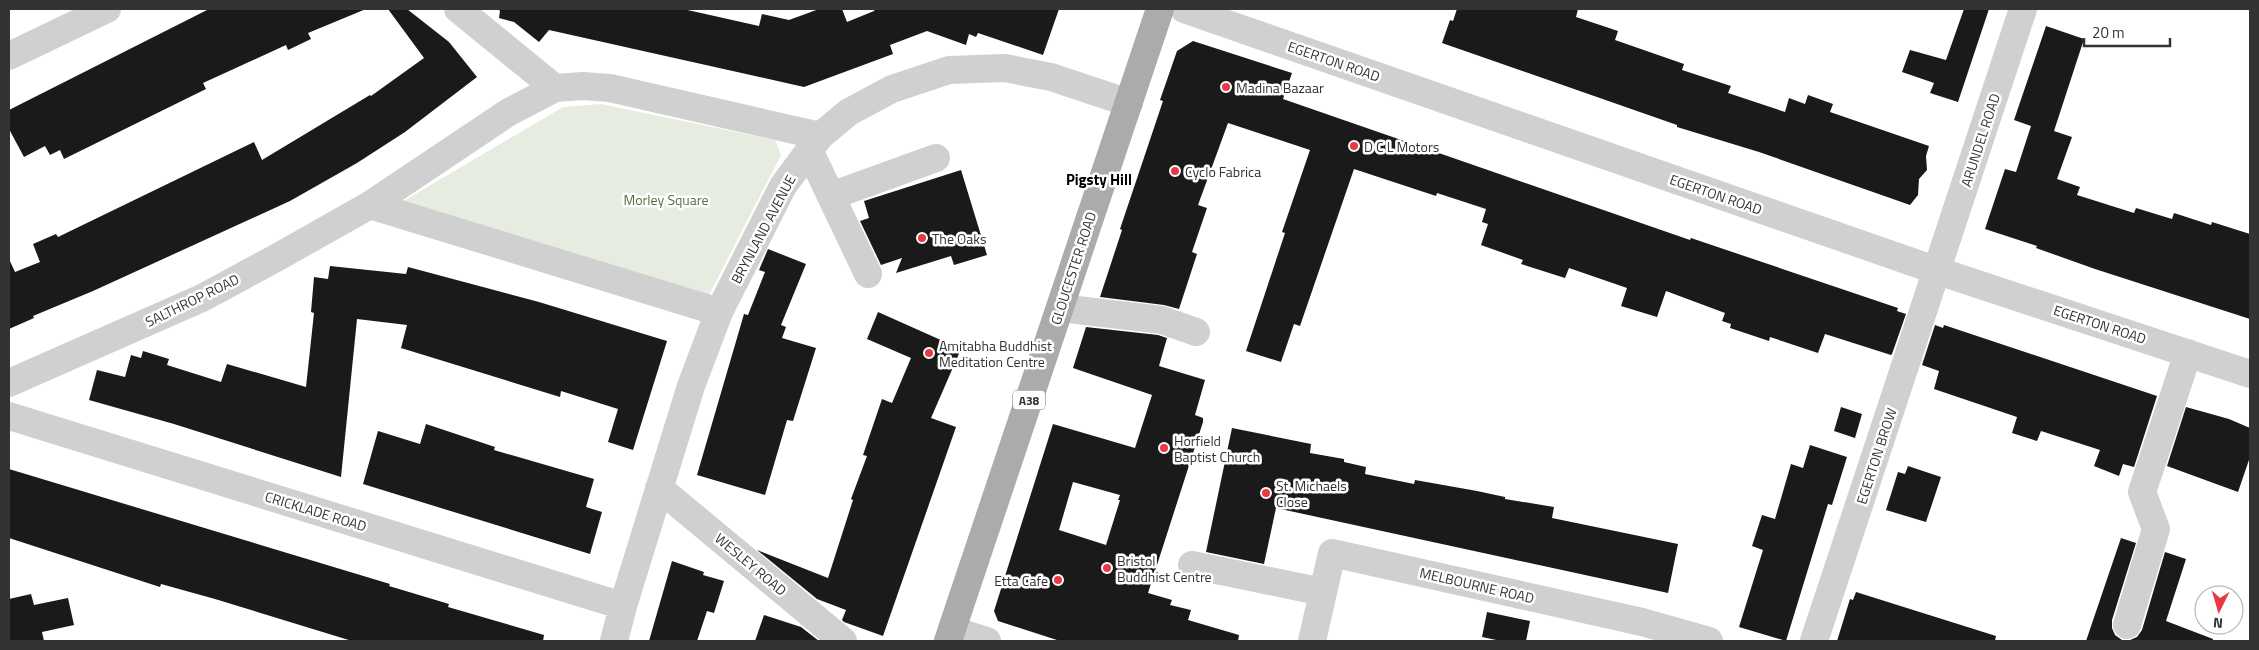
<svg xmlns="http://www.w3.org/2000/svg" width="2259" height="650" viewBox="0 0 2259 650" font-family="'Titillium Web',sans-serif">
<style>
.green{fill:#e6ecdf}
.building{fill:#1a1a1a;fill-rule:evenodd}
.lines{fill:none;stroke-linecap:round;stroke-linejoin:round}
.minor{stroke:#d0d0d0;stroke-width:28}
.major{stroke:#ababab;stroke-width:28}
.poi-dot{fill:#e63946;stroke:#fff;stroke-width:2}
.labels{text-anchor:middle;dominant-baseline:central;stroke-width:5;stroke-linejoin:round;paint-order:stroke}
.shield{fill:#fff;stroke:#707070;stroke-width:1}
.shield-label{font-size:12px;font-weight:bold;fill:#333}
.street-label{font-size:14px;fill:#333;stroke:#fff}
.poi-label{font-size:14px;fill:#333;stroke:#fff;text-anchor:start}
.park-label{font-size:14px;fill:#56703f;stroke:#fff}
.neighbourhood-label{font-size:15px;font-weight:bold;fill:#000;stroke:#fff}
</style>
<rect width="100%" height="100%" fill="#fff"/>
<path class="green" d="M 601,104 L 775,140 L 781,155 L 709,295 L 402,202 L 563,107 Z"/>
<path class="building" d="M 209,9 L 366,9 L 308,33 L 311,39 L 288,50 L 286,45 L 203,83 L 206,89 L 64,159 L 60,150 L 50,155 L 45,146 L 24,157 L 9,129 L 9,110 Z
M 388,9 L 407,9 L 449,42 L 477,77 L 405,132 L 357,163 L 290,201 L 93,291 L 33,316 L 34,318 L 9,329 L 9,259 L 15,272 L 40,262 L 33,244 L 56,234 L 58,237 L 254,142 L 262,160 L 370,95 L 371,96 L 424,58 Z
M 498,9 L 683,9 L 759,26 L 762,14 L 789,20 L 819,9 L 842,9 L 847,22 L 874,11 L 875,9 L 1059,9 L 1043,55 L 978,33 L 976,37 L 969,34 L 966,45 L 927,31 L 890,45 L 893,54 L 804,87 L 549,30 L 539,42 L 514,22 L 499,18 L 500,11 Z
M 1457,9 L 1578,9 L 1576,17 L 1618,31 L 1615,40 L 1684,64 L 1682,70 L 1731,86 L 1728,93 L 1785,112 L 1789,98 L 1805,104 L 1808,95 L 1833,104 L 1830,112 L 1929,146 L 1926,156 L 1927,170 L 1919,179 L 1918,195 L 1910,205 L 1759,152 L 1677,127 L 1677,125 L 1442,43 L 1450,20 L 1453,21 Z
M 1964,9 L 1989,9 L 1958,102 L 1930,93 L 1934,83 L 1902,72 L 1910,50 L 1946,60 Z
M 2046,26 L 2084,39 L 2054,131 L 2072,137 L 2057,179 L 2080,187 L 2077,195 L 2134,213 L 2136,208 L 2172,219 L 2174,213 L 2211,225 L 2212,222 L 2250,234 L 2250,319 L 2095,269 L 2036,248 L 2037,246 L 1985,229 L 2005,169 L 2016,172 L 2031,126 L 2014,120 Z
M 1193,41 L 1292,73 L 1283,99 L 1690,240 L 1691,238 L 1898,308 L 1897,311 L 1906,314 L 1892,354 L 1891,355 L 1825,334 L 1818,353 L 1770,337 L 1769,341 L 1730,328 L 1731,324 L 1722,321 L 1725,313 L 1666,291 L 1657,317 L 1621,306 L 1627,288 L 1569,268 L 1565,278 L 1521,264 L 1523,260 L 1481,245 L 1488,224 L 1482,222 L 1486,209 L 1437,193 L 1436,196 L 1354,169 L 1300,326 L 1294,324 L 1281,362 L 1246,351 L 1285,233 L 1282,232 L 1310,150 L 1228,123 L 1198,205 L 1207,208 L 1192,252 L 1197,254 L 1179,309 L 1164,305 L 1100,297 L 1122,230 L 1120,229 L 1163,101 L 1160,100 L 1177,51 Z
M 961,170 L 987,255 L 954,265 L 951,256 L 896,273 L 902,258 L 881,265 L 860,221 L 869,218 L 864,201 Z
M 768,249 L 806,264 L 781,325 L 786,327 L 782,338 L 816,348 L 793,421 L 787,420 L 765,495 L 697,475 L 744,314 L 748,315 L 765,272 L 759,270 Z
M 330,266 L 406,274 L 408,267 L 539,302 L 667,341 L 633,450 L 608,442 L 618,409 L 561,391 L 560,397 L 401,348 L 407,325 L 357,319 L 341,477 L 174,424 L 89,400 L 97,370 L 125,377 L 131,355 L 141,358 L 143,351 L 169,359 L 167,365 L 221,382 L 227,364 L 306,387 L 314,313 L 311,312 L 314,277 L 328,279 Z
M 878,312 L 961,349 L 931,418 L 956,427 L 883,636 L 844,622 L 842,620 L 846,610 L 817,599 L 757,550 L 828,578 L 853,500 L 851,499 L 867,456 L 863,455 L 882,399 L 892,403 L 911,358 L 867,339 Z
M 1935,325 L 1943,328 L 1944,325 L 2157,396 L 2134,467 L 2123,464 L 2119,476 L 2094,466 L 2100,450 L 2041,431 L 2037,441 L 2012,433 L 2017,417 L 1934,389 L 1939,371 L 1922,365 Z
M 1086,327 L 1158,335 L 1167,338 L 1159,366 L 1205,380 L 1195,415 L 1203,418 L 1203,422 L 1148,593 L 1172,600 L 1170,605 L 1191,610 L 1188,620 L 1239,635 L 1238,641 L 1060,641 L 998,621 L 994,611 L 1053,424 L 1135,448 L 1152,395 L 1073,368 ZM 1073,482 L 1120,495 L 1118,500 L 1120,500 L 1106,545 L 1059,530 Z
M 1841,407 L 1862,414 L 1855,438 L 1834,431 Z
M 2186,407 L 2229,419 L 2250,428 L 2250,457 L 2238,492 L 2167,466 Z
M 426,424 L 495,447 L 494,450 L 594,479 L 586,507 L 602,512 L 590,554 L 363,484 L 378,431 L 420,444 Z
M 1232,428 L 1311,444 L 1310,453 L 1344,459 L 1344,462 L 1366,467 L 1365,474 L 1414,484 L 1415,480 L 1477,491 L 1505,497 L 1505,499 L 1554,507 L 1552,518 L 1678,544 L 1668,593 L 1276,508 L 1264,564 L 1206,552 Z
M 1810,445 L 1847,457 L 1832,505 L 1828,504 L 1786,641 L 1739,627 L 1763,550 L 1752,546 L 1762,515 L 1775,519 L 1791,464 L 1803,468 Z
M 1908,466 L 1941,477 L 1926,522 L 1886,510 L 1898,472 L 1905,474 Z
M 9,469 L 390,584 L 389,586 L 449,604 L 448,607 L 544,635 L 543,641 L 352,641 L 215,599 L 161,584 L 160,587 L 9,538 Z
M 2121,538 L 2136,543 L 2112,620 L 2112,628 L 2115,635 L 2122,640 L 2130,640 L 2137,637 L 2142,630 L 2165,552 L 2186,559 L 2166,621 L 2213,639 L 2213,641 L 2086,641 Z
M 672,561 L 704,572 L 703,575 L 724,581 L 714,613 L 707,611 L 697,641 L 649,641 Z
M 1856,592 L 1996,636 L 1995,641 L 1837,641 L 1850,599 L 1853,600 Z
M 31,594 L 34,605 L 68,598 L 74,625 L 42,632 L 44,641 L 9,641 L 9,599 Z
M 1487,612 L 1530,621 L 1526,641 L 1501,641 L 1482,637 Z
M 764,615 L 801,627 L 819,641 L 755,641 Z"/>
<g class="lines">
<path class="minor" d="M 458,9 L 555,88
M 1184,9 L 1938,271 L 2250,374
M 9,56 L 107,9
M 809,150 L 868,274
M 831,196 L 936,158
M 370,205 L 719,312
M 1060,308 L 1162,320 L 1196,332
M 9,383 L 202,298 L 276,258 L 370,205 L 509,112 L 555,88 L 583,86 L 610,88 L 820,136
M 9,416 L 623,606
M 659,488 L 843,641
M 1192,565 L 1323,592
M 2127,625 L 2156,529 L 2142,492 L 2188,353
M 952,630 L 987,641
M 614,641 L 623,606 L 691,386 L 719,312 L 783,186 L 820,136 L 849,112 L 892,89 L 949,70 L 1005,68 L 1051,77 L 1129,103
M 1312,641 L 1332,553 L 1642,622 L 1709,641
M 1814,641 L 2023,9"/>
<path class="major" d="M 948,641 L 1160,9"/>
</g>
<g class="poi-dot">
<circle cx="1226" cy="87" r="5"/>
<circle cx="1354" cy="146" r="5"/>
<circle cx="1175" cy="171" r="5"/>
<circle cx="922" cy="238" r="5"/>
<circle cx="929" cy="353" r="5"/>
<circle cx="1164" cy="448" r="5"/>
<circle cx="1266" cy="493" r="5"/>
<circle cx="1107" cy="568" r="5"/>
<circle cx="1058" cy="580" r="5"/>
</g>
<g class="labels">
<rect class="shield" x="1013" y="390.5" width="32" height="19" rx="4"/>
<g class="shield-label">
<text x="1029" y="400">A38</text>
</g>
<g class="street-label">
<text transform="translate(1334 61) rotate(19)">EGERTON ROAD</text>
<text transform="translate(1980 140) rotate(-72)">ARUNDEL ROAD</text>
<text transform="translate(1716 194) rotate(19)">EGERTON ROAD</text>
<text transform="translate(763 229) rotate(-62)">BRYNLAND AVENUE</text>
<text transform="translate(1073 268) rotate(-72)">GLOUCESTER ROAD</text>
<text transform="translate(192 300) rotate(-26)">SALTHROP ROAD</text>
<text transform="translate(2100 324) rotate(18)">EGERTON ROAD</text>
<text transform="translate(1876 456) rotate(-72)">EGERTON BROW</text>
<text transform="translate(316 511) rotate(17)">CRICKLADE ROAD</text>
<text transform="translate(751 564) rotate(40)">WESLEY ROAD</text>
<text transform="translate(1477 585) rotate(13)">MELBOURNE ROAD</text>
</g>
<g class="poi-label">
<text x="1236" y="87">Madina Bazaar</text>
<text x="1364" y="146">D C L Motors</text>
<text x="1185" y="171">Cyclo Fabrica</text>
<text x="932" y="238">The Oaks</text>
<text x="939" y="345">Amitabha Buddhist<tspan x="939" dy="16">Meditation Centre</tspan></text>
<text x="1174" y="440">Horfield<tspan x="1174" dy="16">Baptist Church</tspan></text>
<text x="1276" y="485">St. Michaels<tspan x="1276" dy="16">Close</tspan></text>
<text x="1117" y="560">Bristol<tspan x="1117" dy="16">Buddhist Centre</tspan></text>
<text x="1048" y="580" text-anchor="end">Etta Cafe</text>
</g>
<g class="park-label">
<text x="666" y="199">Morley Square</text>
</g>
<g class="neighbourhood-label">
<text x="1099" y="179">Pigsty Hill</text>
</g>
</g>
<rect width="2259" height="650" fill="none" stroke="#333333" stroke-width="20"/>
<g transform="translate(2219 610) rotate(185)"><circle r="24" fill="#ffffff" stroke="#adadad"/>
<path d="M0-4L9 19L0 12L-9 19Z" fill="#e63946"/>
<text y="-8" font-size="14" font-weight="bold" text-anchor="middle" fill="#333333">N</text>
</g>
<path d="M2084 38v8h86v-8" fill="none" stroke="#333333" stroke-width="2.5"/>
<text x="2092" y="38" font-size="15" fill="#333333" stroke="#ffffff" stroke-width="4" paint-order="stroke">20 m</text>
</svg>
